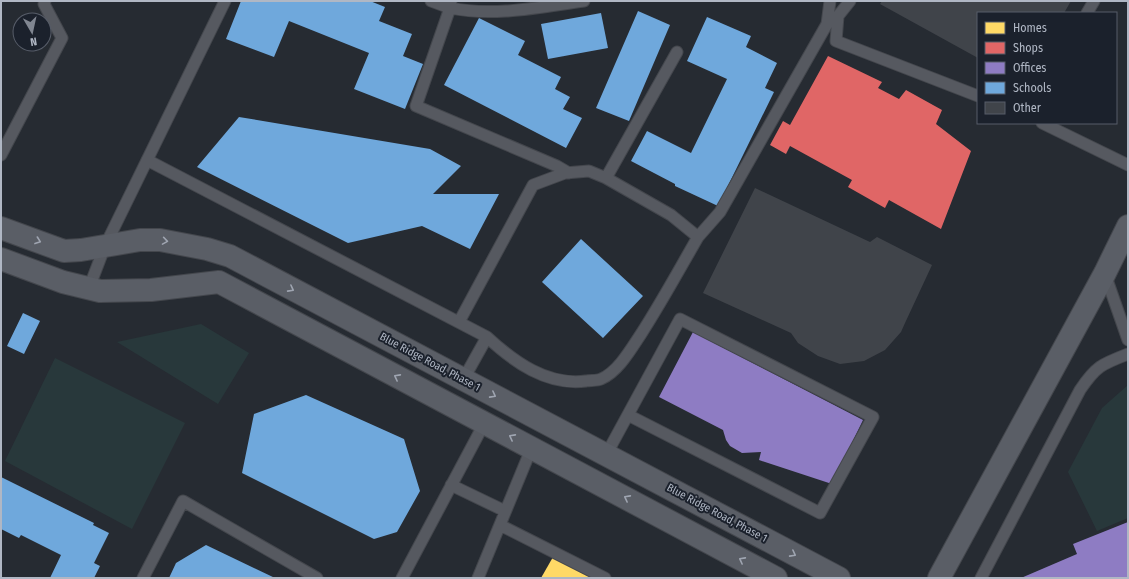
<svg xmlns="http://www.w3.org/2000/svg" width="1129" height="579" viewBox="0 0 1129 579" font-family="'Fira Sans Condensed',sans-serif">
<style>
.green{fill:#28383b}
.homes{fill:#ffd966}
.shops{fill:#e06666}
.offices{fill:#8e7cc3}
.schools{fill:#6fa8dc}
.building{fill:#40444a}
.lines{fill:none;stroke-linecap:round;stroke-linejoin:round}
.lane-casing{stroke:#44474d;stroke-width:13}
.secondary-casing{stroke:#44474d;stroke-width:24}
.lane{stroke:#565960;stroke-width:11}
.secondary{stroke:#5a5e66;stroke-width:22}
.oneway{stroke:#9fa5b1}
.labels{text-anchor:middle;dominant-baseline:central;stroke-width:4;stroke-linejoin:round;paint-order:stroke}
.street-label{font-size:11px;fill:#b0b7c4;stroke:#1b212c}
</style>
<rect width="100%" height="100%" fill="#262b32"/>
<path class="green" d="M 201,324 L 249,353 L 218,404 L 117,342 Z
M 55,358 L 185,423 L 132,529 L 5,461 Z
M 1128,385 L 1128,518 L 1097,531 L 1068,472 L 1102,408 Z"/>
<path class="homes" d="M 553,557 L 593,578 L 541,578 Z"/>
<path class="shops" d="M 828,56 L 882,82 L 878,88 L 899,99 L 906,90 L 942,110 L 936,124 L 971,151 L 941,229 L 889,200 L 885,208 L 848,187 L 852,180 L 790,146 L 786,154 L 770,145 L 783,121 L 790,125 Z"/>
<path class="offices" d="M 693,332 L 863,420 L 832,484 L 759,460 L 761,452 L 742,453 L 730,446 L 726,440 L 723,430 L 659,397 Z
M 1128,522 L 1128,578 L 1021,578 L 1077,554 L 1073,544 Z"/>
<path class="schools" d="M 241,1 L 370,1 L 385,7 L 379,21 L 412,34 L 403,56 L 423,64 L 405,109 L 354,89 L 369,53 L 289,21 L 274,57 L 226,39 Z
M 638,11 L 670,25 L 629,121 L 596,108 Z
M 601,13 L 608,48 L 548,59 L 541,24 Z
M 707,17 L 751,36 L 746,47 L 777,63 L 765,88 L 774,92 L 718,206 L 675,186 L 675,184 L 631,161 L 647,131 L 691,153 L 727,79 L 687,61 Z
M 479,18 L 525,41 L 518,55 L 561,77 L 555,89 L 570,97 L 563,109 L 582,118 L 566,148 L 444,85 Z
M 239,117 L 430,149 L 461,166 L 433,194 L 499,194 L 470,249 L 422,226 L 348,243 L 197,167 Z
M 581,239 L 643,296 L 603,338 L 542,282 Z
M 23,313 L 40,321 L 24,354 L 7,346 Z
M 306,395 L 404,439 L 420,491 L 397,532 L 374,539 L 242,473 L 254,414 Z
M 1,477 L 94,523 L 93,525 L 109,533 L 94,563 L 100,566 L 94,578 L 50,578 L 61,555 L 21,535 L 19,538 L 1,529 Z
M 206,545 L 275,578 L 169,578 L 176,563 Z"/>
<path class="building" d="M 882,1 L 1071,1 L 1064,13 L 978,13 L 978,58 L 880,4 Z
M 755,188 L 870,242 L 877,237 L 932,265 L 905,323 L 901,332 L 885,350 L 864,361 L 840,364 L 818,356 L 798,343 L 791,333 L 703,293 Z"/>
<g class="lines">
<defs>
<path id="lane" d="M 431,1 L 450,8 L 451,1
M 850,1 L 838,16 L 836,41 L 978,96
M 1087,13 L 1094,1
M 1042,123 L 1128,165
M 1,155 L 62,38 L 44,4 L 45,1
M 147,160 L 487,337
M 569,173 L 557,166 L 416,106 L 450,8 C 495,17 540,7 584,1
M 606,178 L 677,52
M 698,237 L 720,212 L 827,24 L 830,1
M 1105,274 L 1128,340
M 89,288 L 105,246 L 225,1
M 459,322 L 533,185 L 565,173 L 589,171 L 606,178 L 671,215 L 698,237 C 679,270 661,303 641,334 C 631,349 618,372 601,379 C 597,381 590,380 586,381 C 547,386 514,362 487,337 L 463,380
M 606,455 L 680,319 L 873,417 L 820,513 L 628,415
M 451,485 L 505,511
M 500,525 L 605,578
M 143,578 L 183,501 L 317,578
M 402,578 L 485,422
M 478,578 L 532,447
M 981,578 L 1080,390 C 1096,366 1102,364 1128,354"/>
<path id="secondary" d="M 1,228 L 64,251 L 81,250 L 140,240 L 160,240 L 207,249 L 230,256 L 839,578
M 1,259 L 63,282 L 100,291 L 151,290 L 219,282 L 776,578
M 939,578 L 1105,273 L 1128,226"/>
</defs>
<use href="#lane" class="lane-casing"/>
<use href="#secondary" class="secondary-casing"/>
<use href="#lane" class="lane"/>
<use href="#secondary" class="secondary"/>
</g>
<defs><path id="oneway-chevron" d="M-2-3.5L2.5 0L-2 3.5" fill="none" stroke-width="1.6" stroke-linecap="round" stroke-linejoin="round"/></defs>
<g class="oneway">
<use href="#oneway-chevron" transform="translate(38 241) rotate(20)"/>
<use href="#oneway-chevron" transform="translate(165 241) rotate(9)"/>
<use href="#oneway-chevron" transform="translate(291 289) rotate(28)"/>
<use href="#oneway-chevron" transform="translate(397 377) rotate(-152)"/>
<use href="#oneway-chevron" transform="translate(493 395) rotate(28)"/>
<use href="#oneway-chevron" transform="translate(512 437) rotate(-152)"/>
<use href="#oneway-chevron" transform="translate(627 498) rotate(-152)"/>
<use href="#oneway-chevron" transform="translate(793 554) rotate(28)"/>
<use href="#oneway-chevron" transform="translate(742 560) rotate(-152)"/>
</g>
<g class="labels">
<g class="street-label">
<text transform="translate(430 362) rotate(28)">Blue Ridge Road, Phase 1</text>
<text transform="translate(717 513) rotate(28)">Blue Ridge Road, Phase 1</text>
</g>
</g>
<rect width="1129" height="579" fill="none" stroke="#b0b7c4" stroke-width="4"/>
<rect x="977" y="12" width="140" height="112" fill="#1b212c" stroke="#575d69"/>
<rect x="985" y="22" width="20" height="12" fill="#ffd966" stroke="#575d69"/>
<text x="1013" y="32" font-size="12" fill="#b0b7c4">Homes</text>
<rect x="985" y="42" width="20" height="12" fill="#e06666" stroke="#575d69"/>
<text x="1013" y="52" font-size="12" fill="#b0b7c4">Shops</text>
<rect x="985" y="62" width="20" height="12" fill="#8e7cc3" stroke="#575d69"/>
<text x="1013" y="72" font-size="12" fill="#b0b7c4">Offices</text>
<rect x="985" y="82" width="20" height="12" fill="#6fa8dc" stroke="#575d69"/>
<text x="1013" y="92" font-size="12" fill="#b0b7c4">Schools</text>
<rect x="985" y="102" width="20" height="12" fill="#40444a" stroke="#575d69"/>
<text x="1013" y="112" font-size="12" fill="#b0b7c4">Other</text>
<g transform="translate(32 32) rotate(171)"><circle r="19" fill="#1b212c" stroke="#575d69"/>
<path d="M0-3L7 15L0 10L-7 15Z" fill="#808691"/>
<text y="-6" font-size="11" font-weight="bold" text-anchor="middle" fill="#b0b7c4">N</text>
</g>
</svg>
